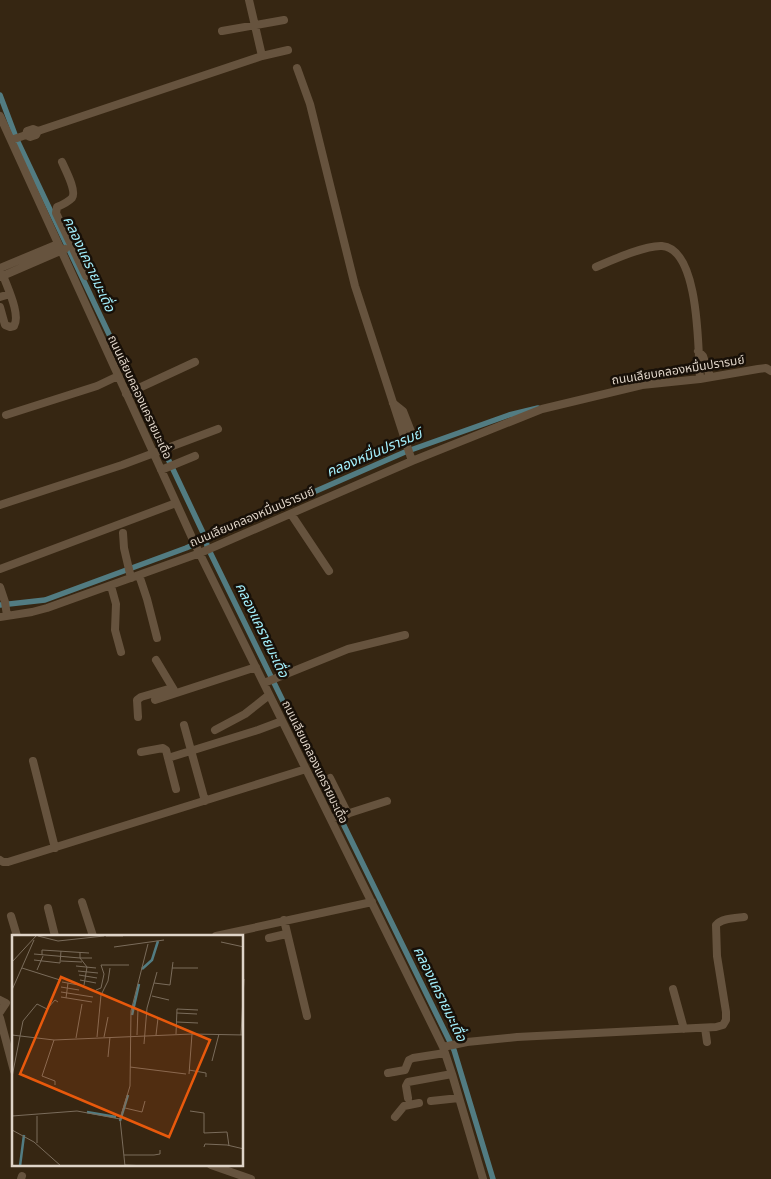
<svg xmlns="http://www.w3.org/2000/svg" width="771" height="1179" viewBox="0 0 771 1179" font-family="'Fira Sans Condensed','Noto Sans Thai',sans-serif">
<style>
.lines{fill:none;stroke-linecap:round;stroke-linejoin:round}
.canal{stroke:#527c82;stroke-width:5.5}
.minor{stroke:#66533e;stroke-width:8}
.labels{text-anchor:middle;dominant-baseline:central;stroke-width:5;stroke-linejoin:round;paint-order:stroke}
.street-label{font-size:12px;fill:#dfd4c8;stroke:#181008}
.water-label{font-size:14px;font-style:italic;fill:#a4f1fe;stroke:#181008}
.inset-river{fill:none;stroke:#527c82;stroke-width:2.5}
.inset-road{fill:none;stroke:#7a6c5b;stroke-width:1}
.view{fill:#e8590c;fill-opacity:0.15;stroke:#e8590c;stroke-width:2.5}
.inset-edge{fill:none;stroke:#dfd4c8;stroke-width:2.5}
</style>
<rect width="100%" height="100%" fill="#362612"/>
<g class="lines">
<path class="canal" d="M 0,95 L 17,140 L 206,539 L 207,546 L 454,1050 L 493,1179
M 0,605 L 45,600 L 186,548 L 405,452 L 509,415 L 538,408"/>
<path class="minor" d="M 249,0 L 262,56
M 222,31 L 284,20
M 297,68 L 310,104 L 355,286 L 412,461
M 0,116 L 194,542 L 443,1047 L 452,1074 L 483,1179
M 26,135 L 30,137 L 36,135 L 38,131 L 262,56 L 288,50
M 11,140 L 26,135 L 27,131 L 33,129 L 38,131
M 62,162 C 65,169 77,191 72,198 C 68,202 62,205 57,207 L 56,213 L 86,276
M 596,267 C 612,260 645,245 662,246 C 700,249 698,351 700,379
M 0,268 L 58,244
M 0,277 L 65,249
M 0,297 L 10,294
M 0,307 L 5,325 L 10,327 L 14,326 C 21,315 7,287 3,275
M 698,351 L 703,356 L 710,377
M 126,394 L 195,362
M 393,403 L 403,411 L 412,434
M 6,415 L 97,386 L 118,376
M 161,470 L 195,456
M 0,505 L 122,465 L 218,429
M 291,514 L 329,571
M 123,533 L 124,548 L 131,578
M 0,569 L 176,503
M 139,575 L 147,599 L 157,638
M 111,586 L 116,604 L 115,630 L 121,652
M 0,587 L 5,602 L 7,616
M 0,617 L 32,612 L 47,608 L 200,553 L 412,461 L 542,409 L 642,385 L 700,379 L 758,369 L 766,368 L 771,371
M 156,660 L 174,690
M 264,683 L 348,649 L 405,635
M 155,700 L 256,667
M 138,717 L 137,700 L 141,697 L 172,688
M 184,725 L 205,801
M 215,730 L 245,714 L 269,695
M 141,752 L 163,748 L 166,750 L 168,758 L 258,730 L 282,721
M 168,758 L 176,789
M 33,761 L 55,848
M 330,778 L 348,814
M 331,819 L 387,801
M 0,860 L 3,862 L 8,862 L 306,769
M 82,902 L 93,936
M 48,908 L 55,936
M 11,916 L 17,936
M 284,920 L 307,1016
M 216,936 L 372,902
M 269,938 L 286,934
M 673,989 L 684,1029
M 0,1000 L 6,1003 L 0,1012
M 0,1018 L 14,1071
M 705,1028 L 707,1042
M 443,1047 L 467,1042 L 517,1037 L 716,1027 L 723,1025 L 726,1020 L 726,1012 L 717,956 L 716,925 C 721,918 735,918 744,917
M 388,1073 L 405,1070 L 409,1060 L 413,1058 L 445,1053
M 408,1098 L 406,1086 L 408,1082 L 452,1074
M 431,1101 L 459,1098
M 395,1117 L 404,1106 L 419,1103
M 211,1165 L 251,1179
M 21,1179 L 22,1176"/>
</g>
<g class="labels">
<g class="street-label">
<text transform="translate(678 370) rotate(-9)">ถนนเลียบคลองหมื่นปรารมย์</text>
<text transform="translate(140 397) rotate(65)">ถนนเลียบคลองแครายมะเดื่อ</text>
<text transform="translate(252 517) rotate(-23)">ถนนเลียบคลองหมื่นปรารมย์</text>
<text transform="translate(315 762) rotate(64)">ถนนเลียบคลองแครายมะเดื่อ</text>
</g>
<g class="water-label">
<text transform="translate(89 264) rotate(65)">คลองแครายมะเดื่อ</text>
<text transform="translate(374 453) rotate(-23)">คลองหมื่นปรารมย์</text>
<text transform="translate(262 630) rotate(64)">คลองแครายมะเดื่อ</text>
<text transform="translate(440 994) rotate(64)">คลองแครายมะเดื่อ</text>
</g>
</g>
<g transform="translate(12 935)">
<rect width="231" height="231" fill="#362612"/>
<path class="inset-river" d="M 130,34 L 140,25 L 146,6M 120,80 L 127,49M 75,177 L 104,182M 108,186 L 116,160M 8,231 L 12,200"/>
<path class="inset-road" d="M 26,1 L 46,6 L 92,1M 94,1 L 111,1M 209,7 L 232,12M 102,12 L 152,5M 68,17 L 68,23 L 80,23M 22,19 L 68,23 L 75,32 L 72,50M 30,20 L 30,15 L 77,18M 22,25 L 48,28 L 49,16M 49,26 L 70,27M 0,27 L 24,1M 64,31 L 84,33M 10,33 L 48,45M 160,33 L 186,33M 25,35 L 31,21M 66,36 L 86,38M 67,40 L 85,43M 68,45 L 84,48M 50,47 L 72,51M 142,48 L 158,50 L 161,27M 49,52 L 67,55M 0,55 L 22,5M 84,55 L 89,53 L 92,39 L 89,30 L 117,30M 49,57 L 81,62M 140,61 L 157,65M 49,62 L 80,67M 54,63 L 56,48M 120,73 L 126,74 L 125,100M 165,78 L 185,79M 165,87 L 186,88M 164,99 L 165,74 L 186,75M 0,100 L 42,105 L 180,99 L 232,100M 144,100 L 146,83M 229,100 L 232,44M 85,102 L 89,60 L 96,46 L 98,33M 92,102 L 96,82M 64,103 L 70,69M 42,105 L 30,141 L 43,146 L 43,150M 132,109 L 135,73 L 145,37M 96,122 L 98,102M 200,126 L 207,99M 118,132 L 174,139M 177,135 L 194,138 L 194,142M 177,139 L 180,99M 0,142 L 11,86 L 25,69 L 35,74 L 43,65 L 46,67M 113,173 L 130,177 L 133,166M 178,176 L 192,178 L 192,198 L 215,197 L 217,211M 0,181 L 65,176 L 108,184M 25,181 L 25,208M 0,195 L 22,207 L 49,231M 192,212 L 193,209 L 215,210 L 232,214M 112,220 L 142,220 L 148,219 L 148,215M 113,230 L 136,231M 113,231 L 108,184 L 118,151 L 119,76 L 136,9"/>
<path class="view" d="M 49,42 L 198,105 L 157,202 L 8,139 Z"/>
<rect width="231" height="231" class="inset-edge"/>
</g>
</svg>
